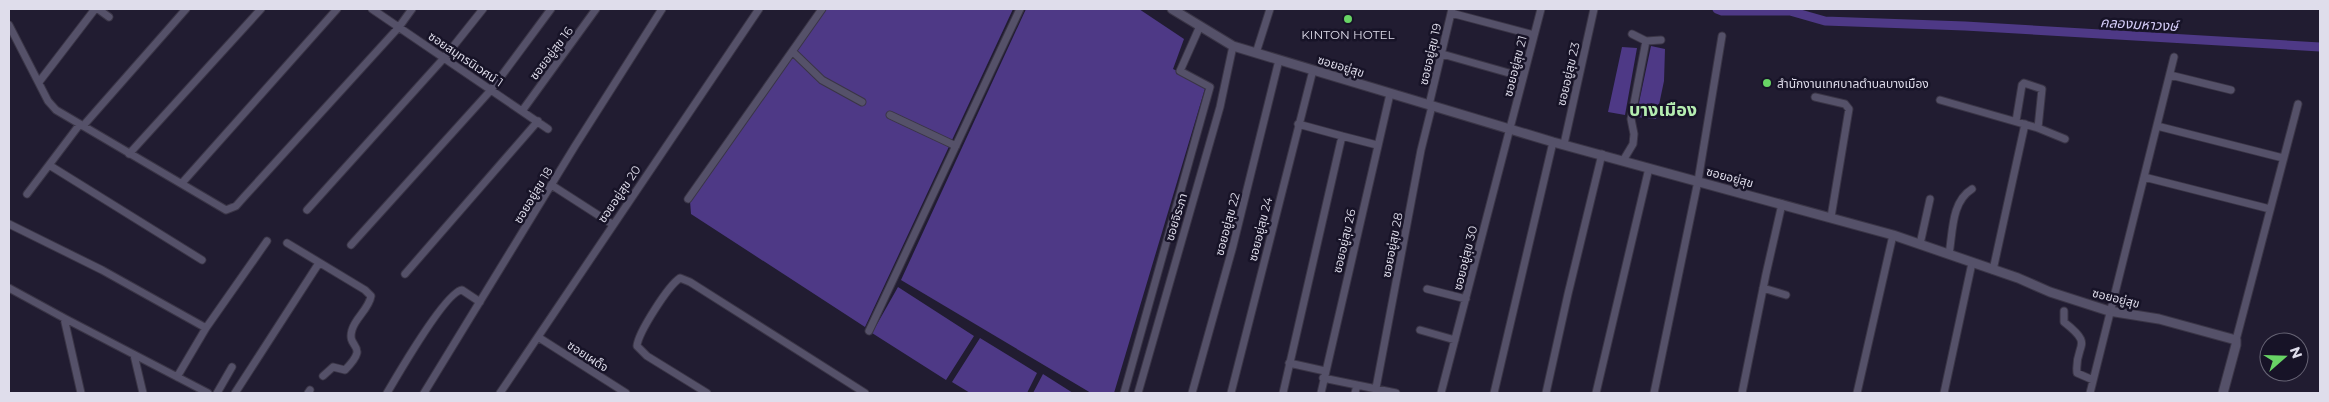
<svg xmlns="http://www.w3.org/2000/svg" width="2329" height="402" viewBox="0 0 2329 402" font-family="Montserrat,'Noto Sans Thai',sans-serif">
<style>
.water{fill:#4e3986}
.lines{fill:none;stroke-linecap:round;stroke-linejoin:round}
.canal{stroke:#4e3986;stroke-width:9}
.minor-casing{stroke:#3a3546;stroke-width:9}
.tertiary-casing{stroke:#3a3546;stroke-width:11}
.minor{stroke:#555169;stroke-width:7}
.tertiary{stroke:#555169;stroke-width:9}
.poi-dot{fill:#68d465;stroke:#171327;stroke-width:2}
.labels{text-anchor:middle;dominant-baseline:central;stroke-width:5;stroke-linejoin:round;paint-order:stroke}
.poi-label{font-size:12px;fill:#dfddeb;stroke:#171327}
.street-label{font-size:12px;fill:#dfddeb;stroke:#171327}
.water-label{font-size:14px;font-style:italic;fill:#d4ccf8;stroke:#171327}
.district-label{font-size:18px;font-weight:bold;fill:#b5edb1;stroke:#171327}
</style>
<rect width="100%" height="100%" fill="#211c31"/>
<path class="water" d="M 822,9 L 1013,9 L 865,327 L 691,214 L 690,201 Z
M 1026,9 L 1139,9 L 1184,39 L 1173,69 L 1206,85 L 1114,393 L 1091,393 L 901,280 Z
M 1651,46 L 1665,49 L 1664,81 L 1656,119 L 1636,117 Z
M 1622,47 L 1637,48 L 1625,115 L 1608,112 Z
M 898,287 L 974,336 L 946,380 L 872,333 Z
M 980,338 L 1037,373 L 1027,393 L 970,393 L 952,382 Z
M 1043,374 L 1073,393 L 1033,393 Z"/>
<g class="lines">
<path class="canal" d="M 1717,9 L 1722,11 L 1790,11 L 1825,21 L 1965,26 L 2320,47"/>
<defs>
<path id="minor" d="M 98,9 L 109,17
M 372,9 L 548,129
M 1451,13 L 1534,35
M 9,25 L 48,101 L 56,110 L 226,210 L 236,206 L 244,197 L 399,27 L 412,9
M 1632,34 L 1646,41 L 1661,40
M 793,52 L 822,80 L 862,102
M 1256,53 L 1270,9
M 1442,54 L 1523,77
M 2170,75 L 2231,90
M 39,82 L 95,9
M 1815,97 L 1845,104 L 1849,109 L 1831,217
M 1940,100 L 2038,128 L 2065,139
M 1429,105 L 1452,9
M 522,111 L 596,9
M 890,115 L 956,146
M 2016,121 L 2022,85 L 2024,83 L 2042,89 L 2038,128
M 80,124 L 49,165 L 202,260
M 1298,124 L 1342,136
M 83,126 L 186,9
M 2157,126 L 2283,158
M 1564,144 L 1594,9
M 129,154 L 261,9
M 1624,159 L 1633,144 L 1634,134 L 1631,119 L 1646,41
M 2144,177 L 2270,209
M 182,183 L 337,9
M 553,186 L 612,224
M 27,194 L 49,165
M 688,199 L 822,9
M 307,210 L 444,58 L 483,9
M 9,224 L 102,270 L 206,328
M 287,243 L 365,290 L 371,296 C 369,309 355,318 352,330 C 346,350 371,343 345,370 L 333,367 L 323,376
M 1920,244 L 1930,199
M 351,245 L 491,90 L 551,9
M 1949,254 C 1953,232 1951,202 1972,189
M 1993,270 L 2025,124
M 405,274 L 538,121
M 9,288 L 64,318 L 81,393
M 1763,288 L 1786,295
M 1427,289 L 1466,299
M 2064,311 L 2064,322 C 2096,347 2074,343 2077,373 L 2093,380
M 64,318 L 208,393
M 1420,330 L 1455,340
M 869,331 L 1020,9
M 538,337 L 626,393
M 2236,340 L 2298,104
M 134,355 L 143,393
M 1289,363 L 1325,371
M 177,377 L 206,328 L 267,241
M 1323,378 L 1357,385
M 1376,388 L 1421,150 L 1432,106
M 217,393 L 232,367
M 235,393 L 319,263
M 308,393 L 310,390
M 387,393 C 397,376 446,291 462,290 L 480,302
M 424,393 L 575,146 L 662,9
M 500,393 L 759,9
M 707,393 L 647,356 L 637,346 C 638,333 668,286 680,278 L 690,282 L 865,393
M 1124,393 L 1210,87 L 1180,71 L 1200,26
M 1138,393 L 1220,107 L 1233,46
M 1192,393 L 1233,246 L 1279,60
M 1231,393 L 1313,70
M 1283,393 L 1342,136 L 1377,145
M 1321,393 L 1390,94
M 1355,393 L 1357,385 L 1396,393
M 1441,393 L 1541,9
M 1494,393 L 1553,142
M 1546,393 L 1568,294 L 1602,154
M 1596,393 L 1649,168
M 1654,393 L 1698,181 L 1722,36
M 1742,393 L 1766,274 L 1782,204
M 1857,393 L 1893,235
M 1944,393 L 1972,263
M 2090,393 L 2174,57"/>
<path id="tertiary" d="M 1172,9 L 1233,46 L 1553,142 L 1893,235 L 2018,278 L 2050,292 L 2109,311 L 2159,319 L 2236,340 L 2236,345 L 2223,393"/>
</defs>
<use href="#minor" class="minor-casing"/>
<use href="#tertiary" class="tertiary-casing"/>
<use href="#minor" class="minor"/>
<use href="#tertiary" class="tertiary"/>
</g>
<g class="poi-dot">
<circle cx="1348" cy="19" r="5"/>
<circle cx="1767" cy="83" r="5"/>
</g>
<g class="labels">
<g class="poi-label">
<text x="1348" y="34">KINTON HOTEL</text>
<text x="1777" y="83" text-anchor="start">สำนักงานเทศบาลตำบลบางเมือง</text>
</g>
<g class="street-label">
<text transform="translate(551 53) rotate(-53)">ซอยอยู่สุข 16</text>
<text transform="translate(1430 54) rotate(-77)">ซอยอยู่สุข 19</text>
<text transform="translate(466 59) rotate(34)">ซอยสมุทรนิเวศน์ 1</text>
<text transform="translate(1341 66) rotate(17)">ซอยอยู่สุข</text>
<text transform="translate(1515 66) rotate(-76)">ซอยอยู่สุข 21</text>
<text transform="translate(1568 74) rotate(-77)">ซอยอยู่สุข 23</text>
<text transform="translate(1730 177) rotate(15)">ซอยอยู่สุข</text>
<text transform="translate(619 194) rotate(-56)">ซอยอยู่สุข 20</text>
<text transform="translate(533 195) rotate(-59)">ซอยอยู่สุข 18</text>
<text transform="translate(1176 217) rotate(-73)">ซอยจิระภา</text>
<text transform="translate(1227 224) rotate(-75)">ซอยอยู่สุข 22</text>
<text transform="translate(1260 229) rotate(-76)">ซอยอยู่สุข 24</text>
<text transform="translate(1344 241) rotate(-77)">ซอยอยู่สุข 26</text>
<text transform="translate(1392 245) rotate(-79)">ซอยอยู่สุข 28</text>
<text transform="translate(1465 258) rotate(-76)">ซอยอยู่สุข 30</text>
<text transform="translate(2116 298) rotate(14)">ซอยอยู่สุข</text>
<text transform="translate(588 356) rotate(33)">ซอยเผด็จ</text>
</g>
<g class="water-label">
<text transform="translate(2139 24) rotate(3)">คลองมหาวงษ์</text>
</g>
<g class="district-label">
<text x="1663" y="110">บางเมือง</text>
</g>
</g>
<rect width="2329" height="402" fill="none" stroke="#dfddeb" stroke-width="20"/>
<g transform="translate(2284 357) rotate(70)"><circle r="24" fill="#171327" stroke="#676475"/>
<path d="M0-4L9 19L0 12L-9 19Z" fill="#68d465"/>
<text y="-8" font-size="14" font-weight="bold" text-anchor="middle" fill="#dfddeb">N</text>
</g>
</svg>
